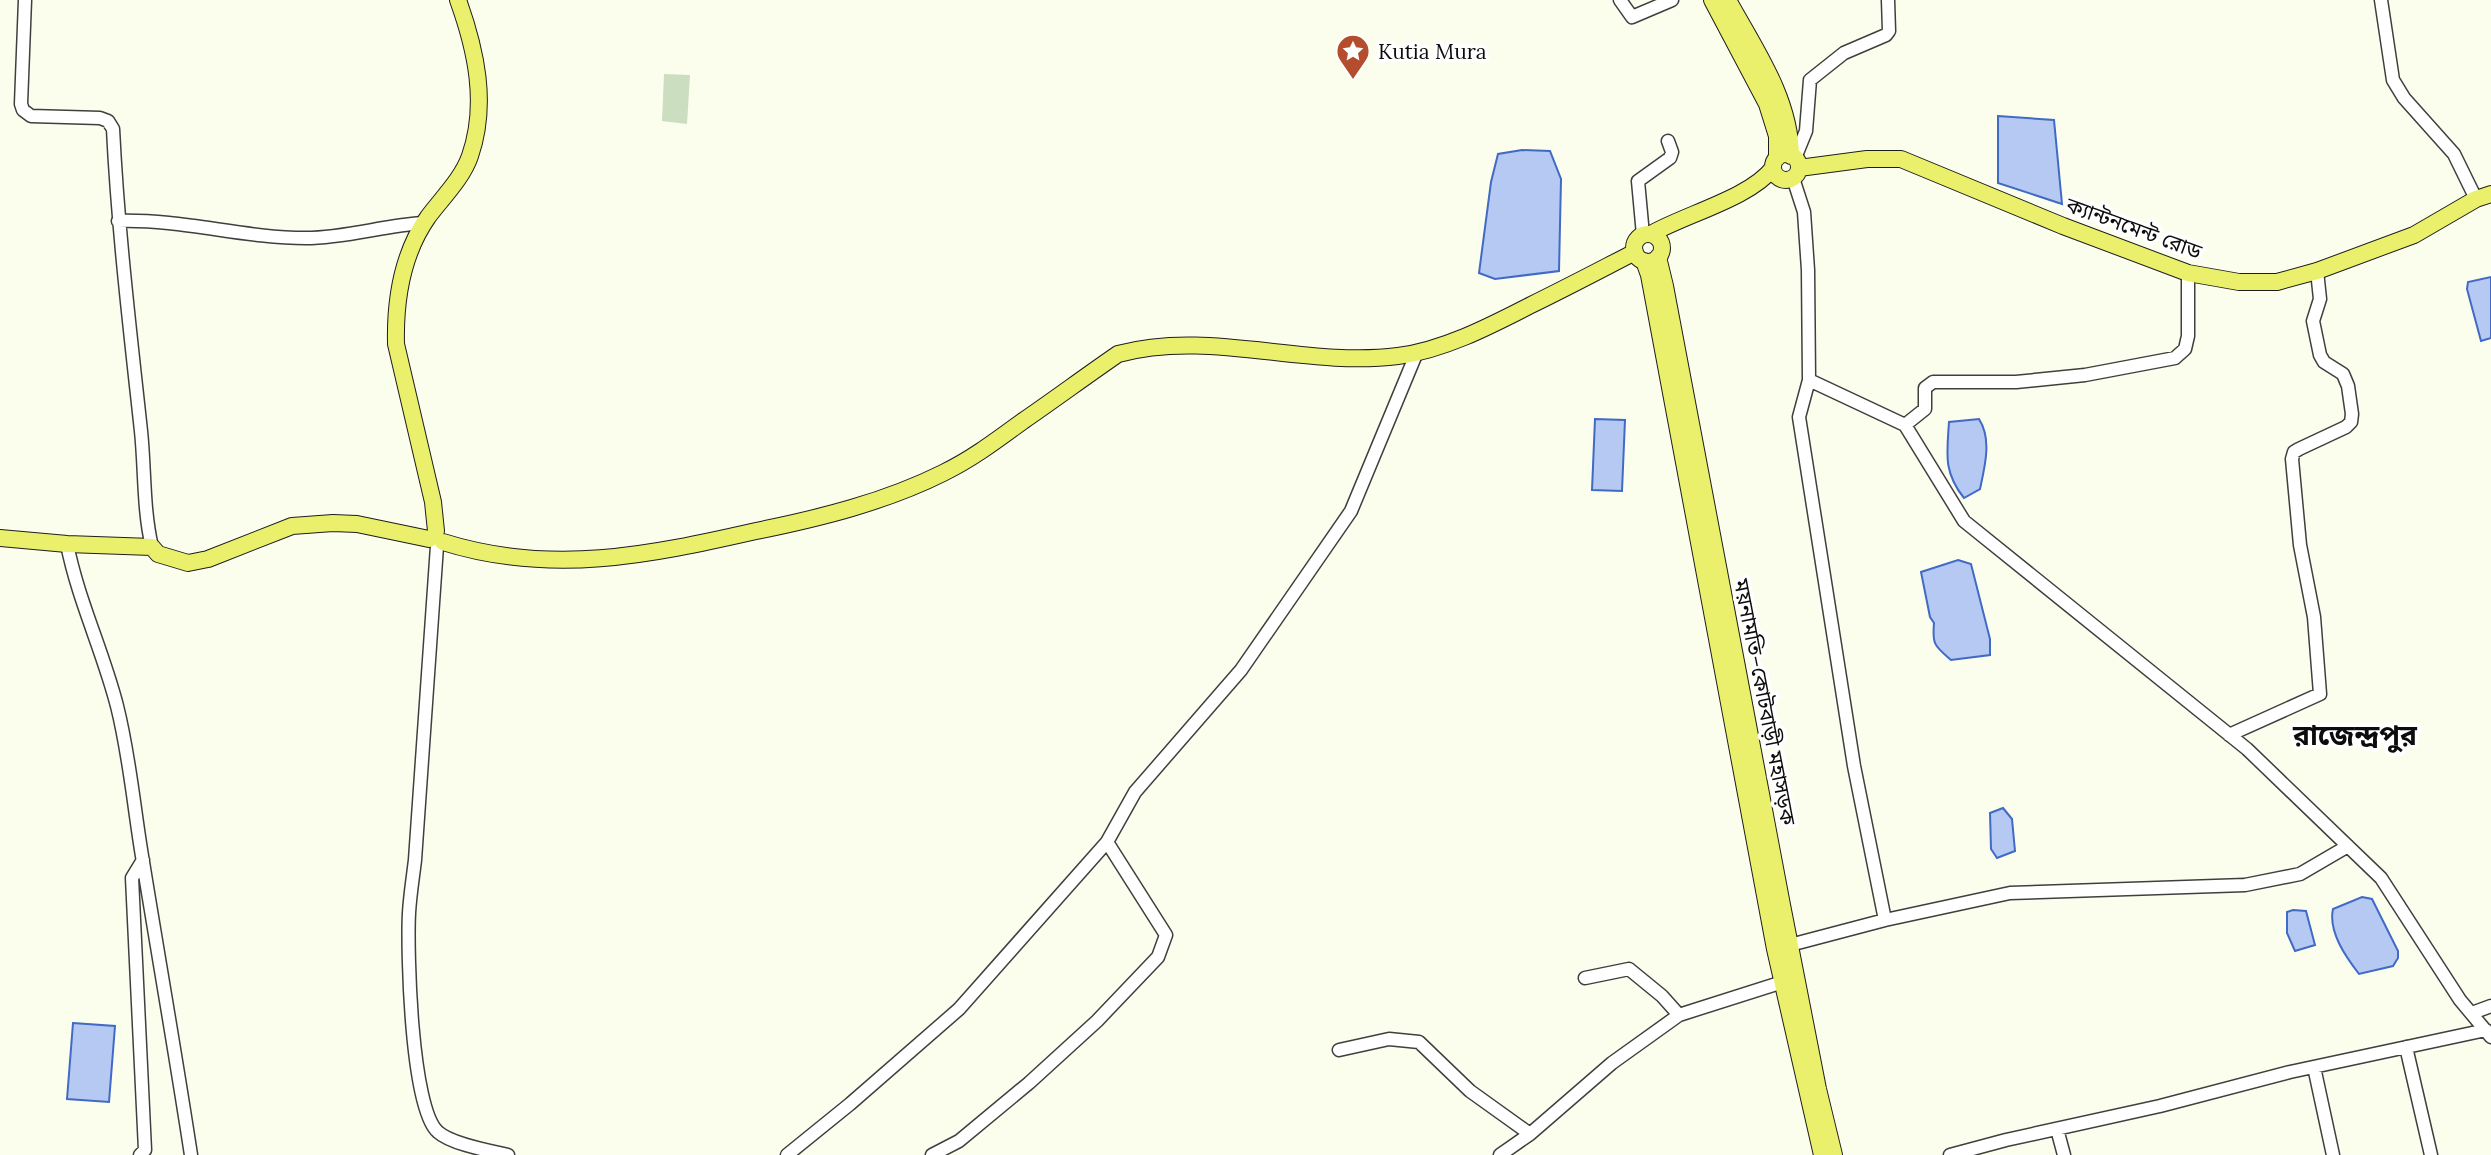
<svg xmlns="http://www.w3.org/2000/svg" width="2491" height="1155" viewBox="0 0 2491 1155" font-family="Lora,'Noto Sans Bengali',serif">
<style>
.cemetery{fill:#cbdec0}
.water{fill:#b5c9f2;stroke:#406ac5;stroke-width:2}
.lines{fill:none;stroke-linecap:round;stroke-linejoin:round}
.minor-casing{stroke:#3f3f3f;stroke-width:15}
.major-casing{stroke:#1d1d1d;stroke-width:18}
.minor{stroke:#fff;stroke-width:12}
.major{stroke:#eaf06b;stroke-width:16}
.labels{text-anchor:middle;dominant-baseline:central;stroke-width:7;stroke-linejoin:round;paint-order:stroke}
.poi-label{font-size:21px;fill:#0c0c0c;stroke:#fff;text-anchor:start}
.street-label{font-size:21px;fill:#0c0c0c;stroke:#fff}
.district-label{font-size:28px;font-weight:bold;fill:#0c0c0c;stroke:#fff}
</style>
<rect width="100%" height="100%" fill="#fcfeed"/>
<path class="cemetery" d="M 664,74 L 690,75 L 687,124 L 662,121 Z"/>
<path class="water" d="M 1998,116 L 2054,120 L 2062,204 L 1998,183 Z
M 1522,150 L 1550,151 L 1561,179 L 1559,271 L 1495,279 L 1479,273 L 1491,182 L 1498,154 Z
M 2491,277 L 2491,338 L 2481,341 L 2467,289 L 2468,282 Z
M 1595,419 L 1625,420 L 1622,491 L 1592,490 Z
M 1979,419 C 1992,439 1985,466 1980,489 L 1964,498 C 1943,472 1947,453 1949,422 Z
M 1958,560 L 1971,564 L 1990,639 L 1990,655 L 1951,660 C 1935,646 1932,645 1934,623 L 1930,617 L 1921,572 Z
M 2003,808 L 2012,819 L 2015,851 L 1997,858 L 1991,849 L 1990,813 Z
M 2362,897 L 2372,899 L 2398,951 L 2398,958 L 2393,966 L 2359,974 C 2346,957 2328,932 2333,909 Z
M 2293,910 L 2306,911 L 2315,945 L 2295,951 L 2287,933 L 2287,912 Z
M 73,1023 L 115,1026 L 109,1102 L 67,1099 Z"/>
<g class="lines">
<defs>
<path id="minor" d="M 25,0 L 21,104 L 23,110 L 31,116 L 100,118 L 108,121 L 113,129 C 118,230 130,330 141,431 C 145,469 143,509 152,547
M 1620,0 L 1632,17 L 1672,0
M 2381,0 L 2393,80 L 2404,98 L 2454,154 L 2476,199
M 1795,158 L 1806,131 L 1810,80 L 1844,53 L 1886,35 L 1889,31 L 1888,0
M 1793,178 L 1804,212 L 1808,270 L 1809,380 L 1905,425 L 1964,521 L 2247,749 L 2381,878 L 2460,1000 L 2491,1037
M 118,221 C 183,219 243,238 306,238 C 346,238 385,225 424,223
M 1643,235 L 1638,181 L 1670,158 L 1672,152 L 1668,141
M 1905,425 L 1925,409 L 1925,388 L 1933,382 L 2016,382 L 2085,375 L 2175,358 L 2185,349 L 2188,336 L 2188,273
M 67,544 C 78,600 103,651 117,706 C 130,757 134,810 143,862 C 159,960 176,1057 191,1155
M 437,546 L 415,860 C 413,877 410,895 409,913 C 407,951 411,1109 438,1132 C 451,1144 490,1151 508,1155
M 2229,735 L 2320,694 L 2314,617 L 2300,545 L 2292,459 L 2294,452 L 2299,449 L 2346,427 L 2351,422 L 2352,414 L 2348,386 L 2343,374 L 2324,362 L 2320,355 L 2313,321 L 2320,299 L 2317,271
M 1885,920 L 2010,893 L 2245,885 L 2300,874 L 2348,846
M 1790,945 L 1885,920 L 1854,766 L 1799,417 L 1809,380
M 1585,978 L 1629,969 L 1662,996 L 1679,1015
M 2472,1013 L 2491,1006
M 2406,1047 L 2431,1155
M 1339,1050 L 1389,1039 L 1419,1042 L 1470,1091 L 1530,1134
M 2314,1067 L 2333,1155
M 2057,1129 L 2064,1155
M 140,1155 L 145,1150 L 132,878 L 143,860
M 787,1155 L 850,1104 L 959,1009 L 1107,842 L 1135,792 L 1241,670 L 1351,511 L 1417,352
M 932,1155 L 959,1141 L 1029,1083 L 1097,1021 L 1158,957 L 1166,935 L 1107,842
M 1500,1155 L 1530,1134 L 1612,1063 L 1679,1015 L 1789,980
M 1950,1155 L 2006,1140 L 2160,1106 L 2290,1072 L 2486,1030"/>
<path id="major" d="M 1712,0 L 1767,104 L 1777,136 L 1777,158
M 1728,0 C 1755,49 1790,98 1791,156
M1773 167a13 13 0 1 1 26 0a13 13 0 1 1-26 0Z
M 1799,168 L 1867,159 L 1901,159 L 2063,226 L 2188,273 L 2239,282 L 2277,282 L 2317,271 L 2414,235 L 2476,199 L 2491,194
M 1651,234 C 1686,214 1750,198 1773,168
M1634 248a14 14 0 1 1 28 0a14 14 0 1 1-28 0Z
M 1658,257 L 1665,286 L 1782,905 L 1818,1089 L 1834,1155
M 1644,261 L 1649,275 L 1775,949 L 1822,1155
M 436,531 L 433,502 L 396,344 C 395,301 402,254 428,217 C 442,198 462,179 470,156 C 488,104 476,50 458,0
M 0,538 L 67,544 L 152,547 L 158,554 L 188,563 L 208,559 L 292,526 L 333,523 L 357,524 L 429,539
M 443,542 C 551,576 650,555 756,531 C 820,518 885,502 943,473 C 972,459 997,440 1023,421 C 1055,399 1086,376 1118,354 C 1210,329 1304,368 1398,356 C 1444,350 1490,326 1531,305 C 1566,288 1600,270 1635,252"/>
</defs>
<use href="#minor" class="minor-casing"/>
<use href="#major" class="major-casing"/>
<use href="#minor" class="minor"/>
<use href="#major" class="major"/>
</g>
<defs>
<symbol id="sight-pin" viewBox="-11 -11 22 30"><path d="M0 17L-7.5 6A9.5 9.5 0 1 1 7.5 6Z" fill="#b44d2d" stroke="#fff"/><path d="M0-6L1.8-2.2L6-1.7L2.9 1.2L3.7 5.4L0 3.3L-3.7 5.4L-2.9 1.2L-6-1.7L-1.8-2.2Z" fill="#fff"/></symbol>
</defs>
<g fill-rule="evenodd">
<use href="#sight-pin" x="1334" y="32" width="38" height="52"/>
</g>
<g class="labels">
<g class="poi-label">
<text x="1378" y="51">Kutia Mura</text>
</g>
<g class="street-label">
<text transform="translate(2134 228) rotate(20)">ক্যান্টনমেন্ট রোড</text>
<text transform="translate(1765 702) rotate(79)">ময়নামতি–কোটবাড়ী মহাসড়ক</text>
</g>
<g class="district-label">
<text x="2355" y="735">রাজেন্দ্রপুর</text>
</g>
</g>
</svg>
